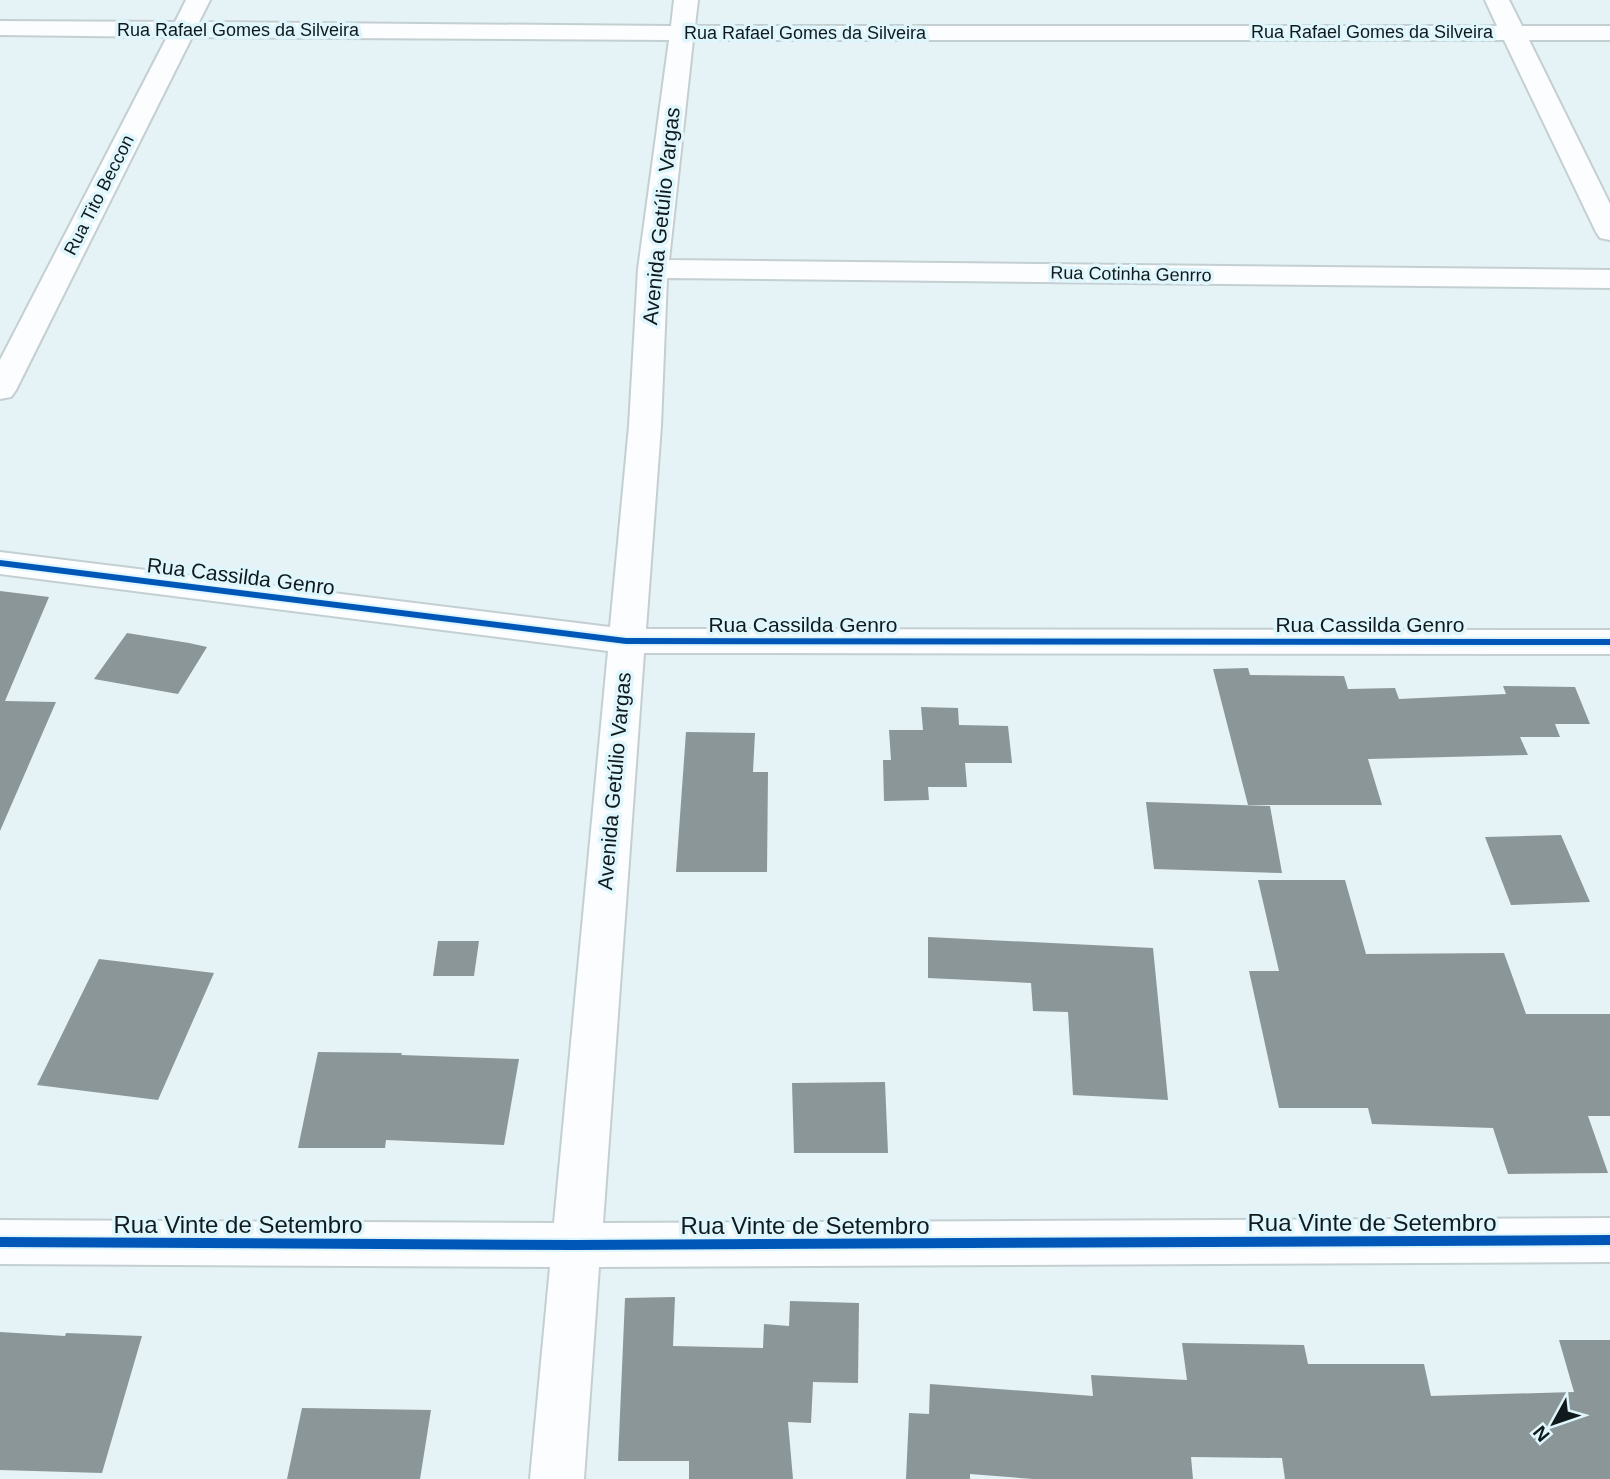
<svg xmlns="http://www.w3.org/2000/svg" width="1610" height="1479" viewBox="0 0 1610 1479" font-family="Helvetica,sans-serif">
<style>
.building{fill:#8b9698}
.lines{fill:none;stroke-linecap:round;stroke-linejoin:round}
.minor-casing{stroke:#c4cfd2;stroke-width:4}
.minor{fill:#fbfdfe;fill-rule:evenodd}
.cycleway-casing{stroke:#dff6fc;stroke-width:4}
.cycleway{fill:#0057b8;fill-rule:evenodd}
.labels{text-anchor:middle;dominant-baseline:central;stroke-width:7;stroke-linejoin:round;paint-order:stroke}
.far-street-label{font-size:18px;fill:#101a1d;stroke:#dff6fc}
.street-label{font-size:21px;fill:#101a1d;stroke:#dff6fc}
.near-street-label{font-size:24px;fill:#101a1d;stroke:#dff6fc}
</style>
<rect width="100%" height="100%" fill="#e5f2f6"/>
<path class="building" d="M 0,591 L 49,597 L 5,701 L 56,702 L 0,831 Z
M 127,633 L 189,643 L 207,647 L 178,694 L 94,679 Z
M 1248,668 L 1250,675 L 1344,676 L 1348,689 L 1395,688 L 1399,699 L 1506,694 L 1503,686 L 1575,687 L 1590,724 L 1555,724 L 1560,737 L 1520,737 L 1528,755 L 1368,759 L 1382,805 L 1248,805 L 1213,669 Z
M 921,707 L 958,708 L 959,725 L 1008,726 L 1012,763 L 965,763 L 967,787 L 928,787 L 929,800 L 884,801 L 883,760 L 891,760 L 889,730 L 923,730 Z
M 686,732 L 755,733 L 753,772 L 768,772 L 767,872 L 676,872 Z
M 1146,802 L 1270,806 L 1282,873 L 1154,869 Z
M 1561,835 L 1590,902 L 1511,905 L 1485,837 Z
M 1258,880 L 1345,880 L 1366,954 L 1504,953 L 1526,1014 L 1610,1014 L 1610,1116 L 1588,1116 L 1608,1173 L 1508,1174 L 1493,1128 L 1372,1124 L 1368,1108 L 1279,1108 L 1249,971 L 1279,971 Z
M 928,937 L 1153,948 L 1168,1100 L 1073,1095 L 1068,1012 L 1033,1011 L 1031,983 L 928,978 Z
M 438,941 L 479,941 L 474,976 L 433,976 Z
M 99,959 L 214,973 L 158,1100 L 37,1085 Z
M 318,1052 L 402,1053 L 401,1055 L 519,1059 L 504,1145 L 386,1140 L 385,1148 L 298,1148 Z
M 885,1082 L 888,1153 L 794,1153 L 792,1083 Z
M 675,1297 L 673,1346 L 763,1348 L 764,1324 L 789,1326 L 790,1301 L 859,1303 L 858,1383 L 813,1382 L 811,1423 L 788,1422 L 793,1479 L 689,1479 L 689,1461 L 618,1461 L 625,1298 Z
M 0,1332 L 65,1336 L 66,1333 L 142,1336 L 102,1473 L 0,1470 Z
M 1559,1340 L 1610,1340 L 1610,1479 L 1285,1479 L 1282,1458 L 1191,1457 L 1193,1479 L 1033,1479 L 970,1474 L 970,1479 L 906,1479 L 909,1413 L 929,1414 L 930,1384 L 1093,1396 L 1091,1375 L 1187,1380 L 1182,1343 L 1304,1345 L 1308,1364 L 1424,1364 L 1431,1396 L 1574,1392 Z
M 302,1408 L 431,1410 L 420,1479 L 287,1479 Z"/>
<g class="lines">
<defs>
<path id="minor" d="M 186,0 L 210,0 L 199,22 L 671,26 L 674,0 L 698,0 L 695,26 L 1497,26 L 1485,0 L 1509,0 L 1522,26 L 1610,26 L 1610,40 L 1529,40 L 1610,204 L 1610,240 L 1600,238 L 1596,232 L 1504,40 L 693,40 L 669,260 L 1610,270 L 1610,288 L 667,278 L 661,426 L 646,629 L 1610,630 L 1610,654 L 644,653 L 603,1223 L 1610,1218 L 1610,1262 L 599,1267 L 584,1479 L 530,1479 L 550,1267 L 0,1264 L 0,1220 L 554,1223 L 608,651 L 0,574 L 0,552 L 610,627 L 629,426 L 638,269 L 669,40 L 192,37 L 16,390 L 11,397 L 0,399 L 0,360 L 167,37 L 0,35 L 0,21 L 175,22 Z"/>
</defs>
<use href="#minor" class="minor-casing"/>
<use href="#minor" class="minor"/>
<defs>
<path id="cycleway" d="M 0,560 L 626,638 L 1610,639 L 1610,645 L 626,644 L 0,566 Z
M 1610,1235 L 1610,1245 L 575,1250 L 0,1247 L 0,1237 L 575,1240 Z"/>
</defs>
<use href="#cycleway" class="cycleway-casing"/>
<use href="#cycleway" class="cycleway"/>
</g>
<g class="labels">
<g class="far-street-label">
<text x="238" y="30">Rua Rafael Gomes da Silveira</text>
<text x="1372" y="32">Rua Rafael Gomes da Silveira</text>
<text x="805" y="33">Rua Rafael Gomes da Silveira</text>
<text transform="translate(99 195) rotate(-63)">Rua Tito Beccon</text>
<text transform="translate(1131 274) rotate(1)">Rua Cotinha Genrro</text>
</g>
<g class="street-label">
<text transform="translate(661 216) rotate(-84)">Avenida Getúlio Vargas</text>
<text transform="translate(241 576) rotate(7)">Rua Cassilda Genro</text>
<text x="803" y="624">Rua Cassilda Genro</text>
<text x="1370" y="624">Rua Cassilda Genro</text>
<text transform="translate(614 781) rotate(-85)">Avenida Getúlio Vargas</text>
</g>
<g class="near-street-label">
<text x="1372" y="1222">Rua Vinte de Setembro</text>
<text x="238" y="1224">Rua Vinte de Setembro</text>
<text x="805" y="1225">Rua Vinte de Setembro</text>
</g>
</g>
<g transform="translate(1554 1423) rotate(230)" stroke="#dff6fc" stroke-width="5" paint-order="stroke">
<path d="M0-5L12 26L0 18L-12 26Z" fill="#101a1d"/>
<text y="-10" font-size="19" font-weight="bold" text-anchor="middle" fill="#101a1d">N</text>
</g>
</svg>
